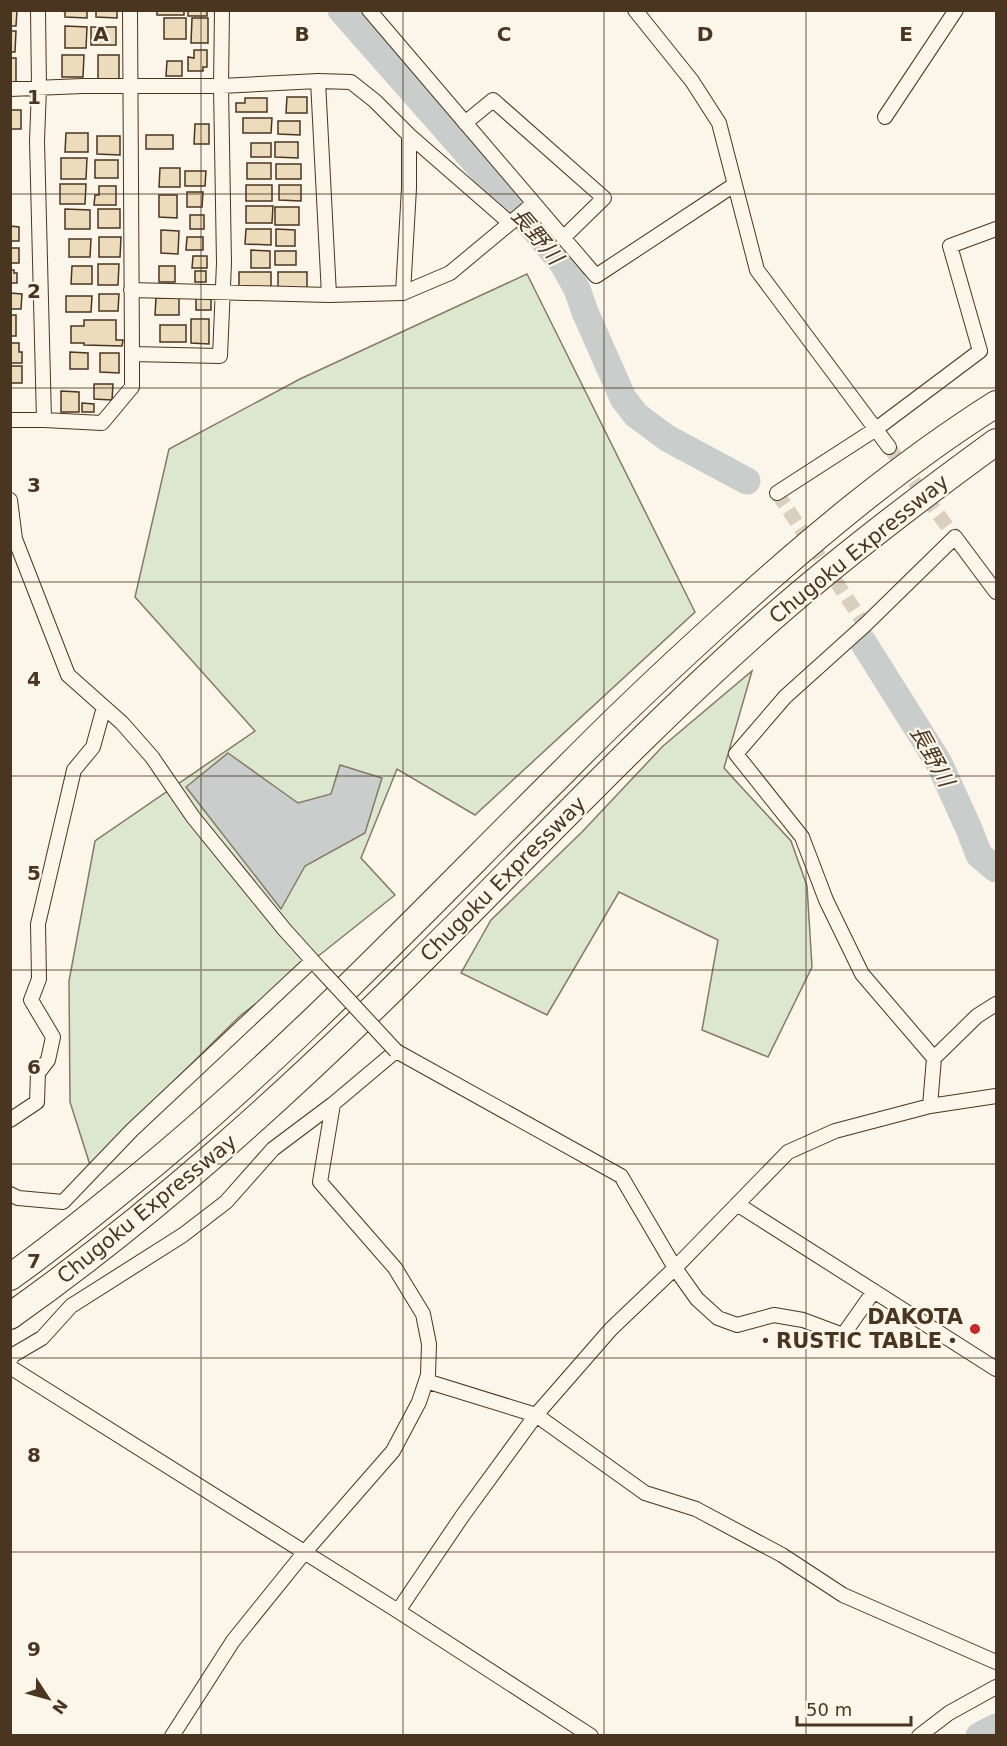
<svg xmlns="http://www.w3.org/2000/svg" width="1007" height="1746" viewBox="0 0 1007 1746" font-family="'DejaVu Sans','Noto Sans JP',sans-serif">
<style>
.green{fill:#dce7d0;stroke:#887966;stroke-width:1.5}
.water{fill:#c9cecd;stroke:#887966;stroke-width:1.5}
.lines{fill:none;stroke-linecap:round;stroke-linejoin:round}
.river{stroke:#c9cecd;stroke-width:27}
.building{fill:#ecdcbc;stroke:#4a3520;stroke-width:1.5}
.street-tunnel{stroke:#d8cfc1;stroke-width:14;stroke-dasharray:14 7;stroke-linecap:butt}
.street-casing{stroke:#4a3520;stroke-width:16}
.highway-casing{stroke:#4a3520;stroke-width:28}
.street{stroke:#fbf6e9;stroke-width:14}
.highway{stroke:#fbf6e9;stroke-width:26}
.street-bridge-casing{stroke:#4a3520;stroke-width:16;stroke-linecap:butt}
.street-bridge{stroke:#fbf6e9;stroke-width:14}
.grid{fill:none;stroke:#4a3520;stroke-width:1.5;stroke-opacity:0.55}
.poi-dot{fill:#c62828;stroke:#fbf6e9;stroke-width:2}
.labels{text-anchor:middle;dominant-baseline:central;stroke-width:4.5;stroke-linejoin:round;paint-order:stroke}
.street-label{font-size:21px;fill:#4a3520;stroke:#fbf6e9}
.poi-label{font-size:21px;font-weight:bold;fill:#4a3520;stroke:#fbf6e9;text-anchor:end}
.water-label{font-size:22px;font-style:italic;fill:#4a3520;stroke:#fbf6e9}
.grid-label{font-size:20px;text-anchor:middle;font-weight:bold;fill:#4a3520;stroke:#fbf6e9;stroke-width:4.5;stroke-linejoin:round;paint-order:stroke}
</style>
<rect width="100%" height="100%" fill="#fbf6e9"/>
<path class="green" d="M 527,274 L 695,612 L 475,815 L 397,769 L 361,858 L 395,895 L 312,961 L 240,1016 L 167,1088 L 91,1168 L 70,1102 L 69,981 L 95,841 L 255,731 L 135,597 L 169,449 L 300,379 Z
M 752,671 L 724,768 L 791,841 L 807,886 L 812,967 L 768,1057 L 702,1030 L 718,940 L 619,892 L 547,1015 L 461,973 L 491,920 L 582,832 L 663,746 Z"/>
<path class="water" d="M 228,753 L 298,803 L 331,794 L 340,765 L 382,778 L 365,833 L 305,866 L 281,909 L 186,787 Z"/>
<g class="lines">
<path class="river" d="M 341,10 L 534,229 L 563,264 L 577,289 L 585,312 L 623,398 L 636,415 L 667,438 L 747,481
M 863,642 L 939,763 L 969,829 L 979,855 L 996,869
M 979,1736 L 996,1727"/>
</g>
<path class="building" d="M 10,10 L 17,10 L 16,26 L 10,26 Z
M 60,10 L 87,10 L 87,18 L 65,17 L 65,12 Z
M 96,10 L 117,10 L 117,18 L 96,17 Z
M 157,10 L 184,10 L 184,15 L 157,15 Z
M 188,10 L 207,10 L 207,16 L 188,16 Z
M 164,18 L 186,18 L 186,39 L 164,39 Z
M 192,18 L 208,18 L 208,43 L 191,43 Z
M 65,26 L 87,27 L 86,48 L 65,48 Z
M 91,27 L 116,27 L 116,45 L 91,45 Z
M 10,31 L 16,31 L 15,52 L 10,52 Z
M 194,50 L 207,50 L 207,67 L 203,67 L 203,71 L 188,71 L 188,57 L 194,58 Z
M 62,55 L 84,55 L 83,77 L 62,77 Z
M 98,55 L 119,55 L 119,79 L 98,79 Z
M 10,58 L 16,58 L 16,82 L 10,82 Z
M 167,61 L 182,61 L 182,76 L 166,76 Z
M 287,97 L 307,97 L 307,113 L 286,113 Z
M 245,98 L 267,98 L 267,112 L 236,112 L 236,103 L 245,103 Z
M 10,110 L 21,110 L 21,129 L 10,129 Z
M 243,118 L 272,118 L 271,133 L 243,133 Z
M 278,121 L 300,121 L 300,135 L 278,134 Z
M 195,124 L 209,124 L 209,144 L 194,144 Z
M 66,133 L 88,133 L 88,152 L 65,152 Z
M 146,135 L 173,135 L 173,149 L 146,149 Z
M 97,136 L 120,136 L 120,155 L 97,154 Z
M 275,142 L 298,142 L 298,158 L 275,157 Z
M 251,143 L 271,143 L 271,157 L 251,157 Z
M 61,158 L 87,158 L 86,179 L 61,179 Z
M 95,160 L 118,160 L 118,178 L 95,178 Z
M 247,163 L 271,163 L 271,179 L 247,179 Z
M 276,164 L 301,164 L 301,179 L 276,179 Z
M 160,168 L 180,168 L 180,187 L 159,187 Z
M 185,171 L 206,171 L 205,186 L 185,186 Z
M 60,184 L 86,184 L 85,204 L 60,204 Z
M 246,185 L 272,185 L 272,201 L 246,201 Z
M 279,185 L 301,185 L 301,201 L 279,200 Z
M 99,186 L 116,186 L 116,205 L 94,205 L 95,195 L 99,195 Z
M 187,192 L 203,192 L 202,207 L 187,207 Z
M 159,195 L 177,195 L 177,218 L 159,217 Z
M 246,206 L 273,206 L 272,223 L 246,223 Z
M 275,207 L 299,207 L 299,225 L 275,225 Z
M 65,209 L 90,210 L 90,229 L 65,229 Z
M 98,209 L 120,209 L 120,228 L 98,228 Z
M 190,215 L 204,215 L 204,229 L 190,229 Z
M 10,226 L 19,227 L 19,241 L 10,241 Z
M 246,229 L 271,229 L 271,245 L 245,244 Z
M 276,229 L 295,230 L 295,246 L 276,246 Z
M 161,230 L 179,231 L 178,254 L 161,253 Z
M 99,237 L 121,237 L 120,257 L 99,257 Z
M 187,237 L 203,237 L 203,250 L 186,250 Z
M 69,239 L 91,239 L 90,257 L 69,257 Z
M 10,248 L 19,248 L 19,263 L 10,263 Z
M 251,250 L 270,251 L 270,268 L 251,268 Z
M 275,251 L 296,251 L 296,265 L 275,265 Z
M 193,256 L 207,256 L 207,268 L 192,268 Z
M 98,264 L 119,264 L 118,285 L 98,285 Z
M 72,266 L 92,266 L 92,284 L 71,284 Z
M 159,266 L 175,266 L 175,282 L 159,282 Z
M 10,270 L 14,270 L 14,273 L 17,273 L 17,283 L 10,283 Z
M 195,271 L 206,271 L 206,282 L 195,282 Z
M 239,272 L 271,272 L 271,287 L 239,287 Z
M 278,272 L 307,272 L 307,288 L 278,287 Z
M 10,293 L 22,294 L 21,309 L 10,309 Z
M 99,294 L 119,294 L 118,311 L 99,311 Z
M 196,295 L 211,295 L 211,310 L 196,310 Z
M 66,296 L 92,296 L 91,312 L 66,312 Z
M 156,298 L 179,298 L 179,315 L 155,315 Z
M 10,315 L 16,315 L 16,336 L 10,336 Z
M 191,319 L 209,319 L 209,344 L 191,343 Z
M 84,320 L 116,320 L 116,340 L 123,340 L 122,346 L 84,345 L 84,343 L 71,343 L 71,326 L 84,326 Z
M 160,325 L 186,325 L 186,342 L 160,342 Z
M 10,343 L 19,343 L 19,352 L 22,352 L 22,363 L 10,363 Z
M 70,352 L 88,353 L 88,369 L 70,369 Z
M 100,353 L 119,353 L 119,373 L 100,372 Z
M 10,366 L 22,366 L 22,383 L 10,383 Z
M 94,384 L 113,384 L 112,400 L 94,399 Z
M 61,391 L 79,392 L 79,412 L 61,412 Z
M 82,403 L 94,404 L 94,412 L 82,412 Z"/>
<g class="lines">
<path class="street-tunnel" d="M 889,447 L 955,537
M 777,493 L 865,625"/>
<defs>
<path id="street" d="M 38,10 L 39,88 L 37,141 L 44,420
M 130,10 L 132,354
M 369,10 L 596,276 L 734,185
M 635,10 L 692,81 L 719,123 L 757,270 L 889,447
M 318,81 L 329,295
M 10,89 L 83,86 L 221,86 L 318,81 L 351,82 L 375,101 L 409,135 L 409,188 L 403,293
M 885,117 L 956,10
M 465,123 L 493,100 L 604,198 L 563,238
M 409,135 L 510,223
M 131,290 L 329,295 L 403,293 L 450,273 L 533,204
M 10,420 L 44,420 L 102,423 L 132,387 L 132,354 L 220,356 L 224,263 L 221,86 L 222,10
M 777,493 L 876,429 L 980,351 L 950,246 L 996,229
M 10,500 L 15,539 L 68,675 L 122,723 L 152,757 L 193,817 L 284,929 L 320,969
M 996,592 L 955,537 L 865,625 L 785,697 L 736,754 L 802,837 L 826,900 L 862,974 L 934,1058 L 977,1016 L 996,1004
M 930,1106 L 934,1058
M 10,1120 L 37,1102 L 38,1073 L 48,1060 L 53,1037 L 31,1000 L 39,979 L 38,924 L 74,770 L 93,747 L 104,707
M 10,1194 L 18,1198 L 63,1202 L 132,1130 L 312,961
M 737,1204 L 996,1369
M 10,1360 L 13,1355 L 42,1338 L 71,1306 L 183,1235 L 226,1202 L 273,1149 L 333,1104
M 10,1367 L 398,1611 L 591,1736
M 426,1381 L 536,1415 L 645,1493 L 696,1509 L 782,1555 L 843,1595 L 996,1662
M 398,1611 L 463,1515 L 536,1415 L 611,1329 L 675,1268 L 788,1152 L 835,1131 L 930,1106 L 996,1096
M 172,1736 L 233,1641 L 304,1553 L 393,1451 L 419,1402 L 428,1375 L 429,1344 L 423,1314 L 395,1268 L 320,1182 L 333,1104 L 396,1051 L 621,1176 L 675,1268 L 697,1299 L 718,1318 L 737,1325 L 774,1315 L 803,1320 L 843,1335 L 874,1291
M 919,1736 L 949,1713 L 996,1687"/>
<path id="highway" d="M 10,1277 C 50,1249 88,1218 126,1187 C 282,1061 420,914 563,772 C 614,720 667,670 721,621 C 807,543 898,466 996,404
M 10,1316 C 157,1212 289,1092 416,966 C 534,849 648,727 772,618 C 844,555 919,498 996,442"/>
</defs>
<use href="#street" class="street-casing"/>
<use href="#highway" class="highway-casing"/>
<use href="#street" class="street"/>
<use href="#highway" class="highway"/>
<defs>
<path id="street-bridge" d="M 320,969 L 396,1051"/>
</defs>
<use href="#street-bridge" class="street-bridge-casing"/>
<use href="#street-bridge" class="street-bridge"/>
</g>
<path class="grid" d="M 201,10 L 201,1736M 403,10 L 403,1736M 604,10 L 604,1736M 806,10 L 806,1736M 10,194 L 996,194M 10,388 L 996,388M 10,582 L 996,582M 10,776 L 996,776M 10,970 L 996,970M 10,1164 L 996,1164M 10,1358 L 996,1358M 10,1552 L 996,1552"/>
<circle class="poi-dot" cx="975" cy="1329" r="6"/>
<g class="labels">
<g class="street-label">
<text transform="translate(859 549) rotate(-39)">Chugoku Expressway</text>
<text transform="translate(503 879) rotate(-45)">Chugoku Expressway</text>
<text transform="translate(147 1209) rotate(-39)">Chugoku Expressway</text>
</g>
<g class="poi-label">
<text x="963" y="1317">DAKOTA<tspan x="963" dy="24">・RUSTIC TABLE・</tspan></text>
</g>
<g class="water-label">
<text transform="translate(537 236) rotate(50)">長野川</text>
<text transform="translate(932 756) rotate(61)">長野川</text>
</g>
</g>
<g class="grid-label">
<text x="101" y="41">A</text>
<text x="302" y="41">B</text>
<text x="504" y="41">C</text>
<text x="705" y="41">D</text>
<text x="906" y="41">E</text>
<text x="34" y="104">1</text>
<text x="34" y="298">2</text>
<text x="34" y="492">3</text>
<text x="34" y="686">4</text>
<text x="34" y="880">5</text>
<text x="34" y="1074">6</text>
<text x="34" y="1268">7</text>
<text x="34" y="1462">8</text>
<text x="34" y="1656">9</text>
</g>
<rect width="1007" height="1746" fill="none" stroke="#4a3520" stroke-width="24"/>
<g transform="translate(48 1698) rotate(126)" stroke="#fbf6e9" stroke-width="4.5" paint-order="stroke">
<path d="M0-4.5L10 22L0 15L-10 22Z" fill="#4a3520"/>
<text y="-9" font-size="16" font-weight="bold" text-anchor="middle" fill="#4a3520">N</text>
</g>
<path d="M797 1716v9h114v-9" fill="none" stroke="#4a3520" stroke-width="3"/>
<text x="806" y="1716" font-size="18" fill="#4a3520" stroke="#fbf6e9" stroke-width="4.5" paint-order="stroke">50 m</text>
</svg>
